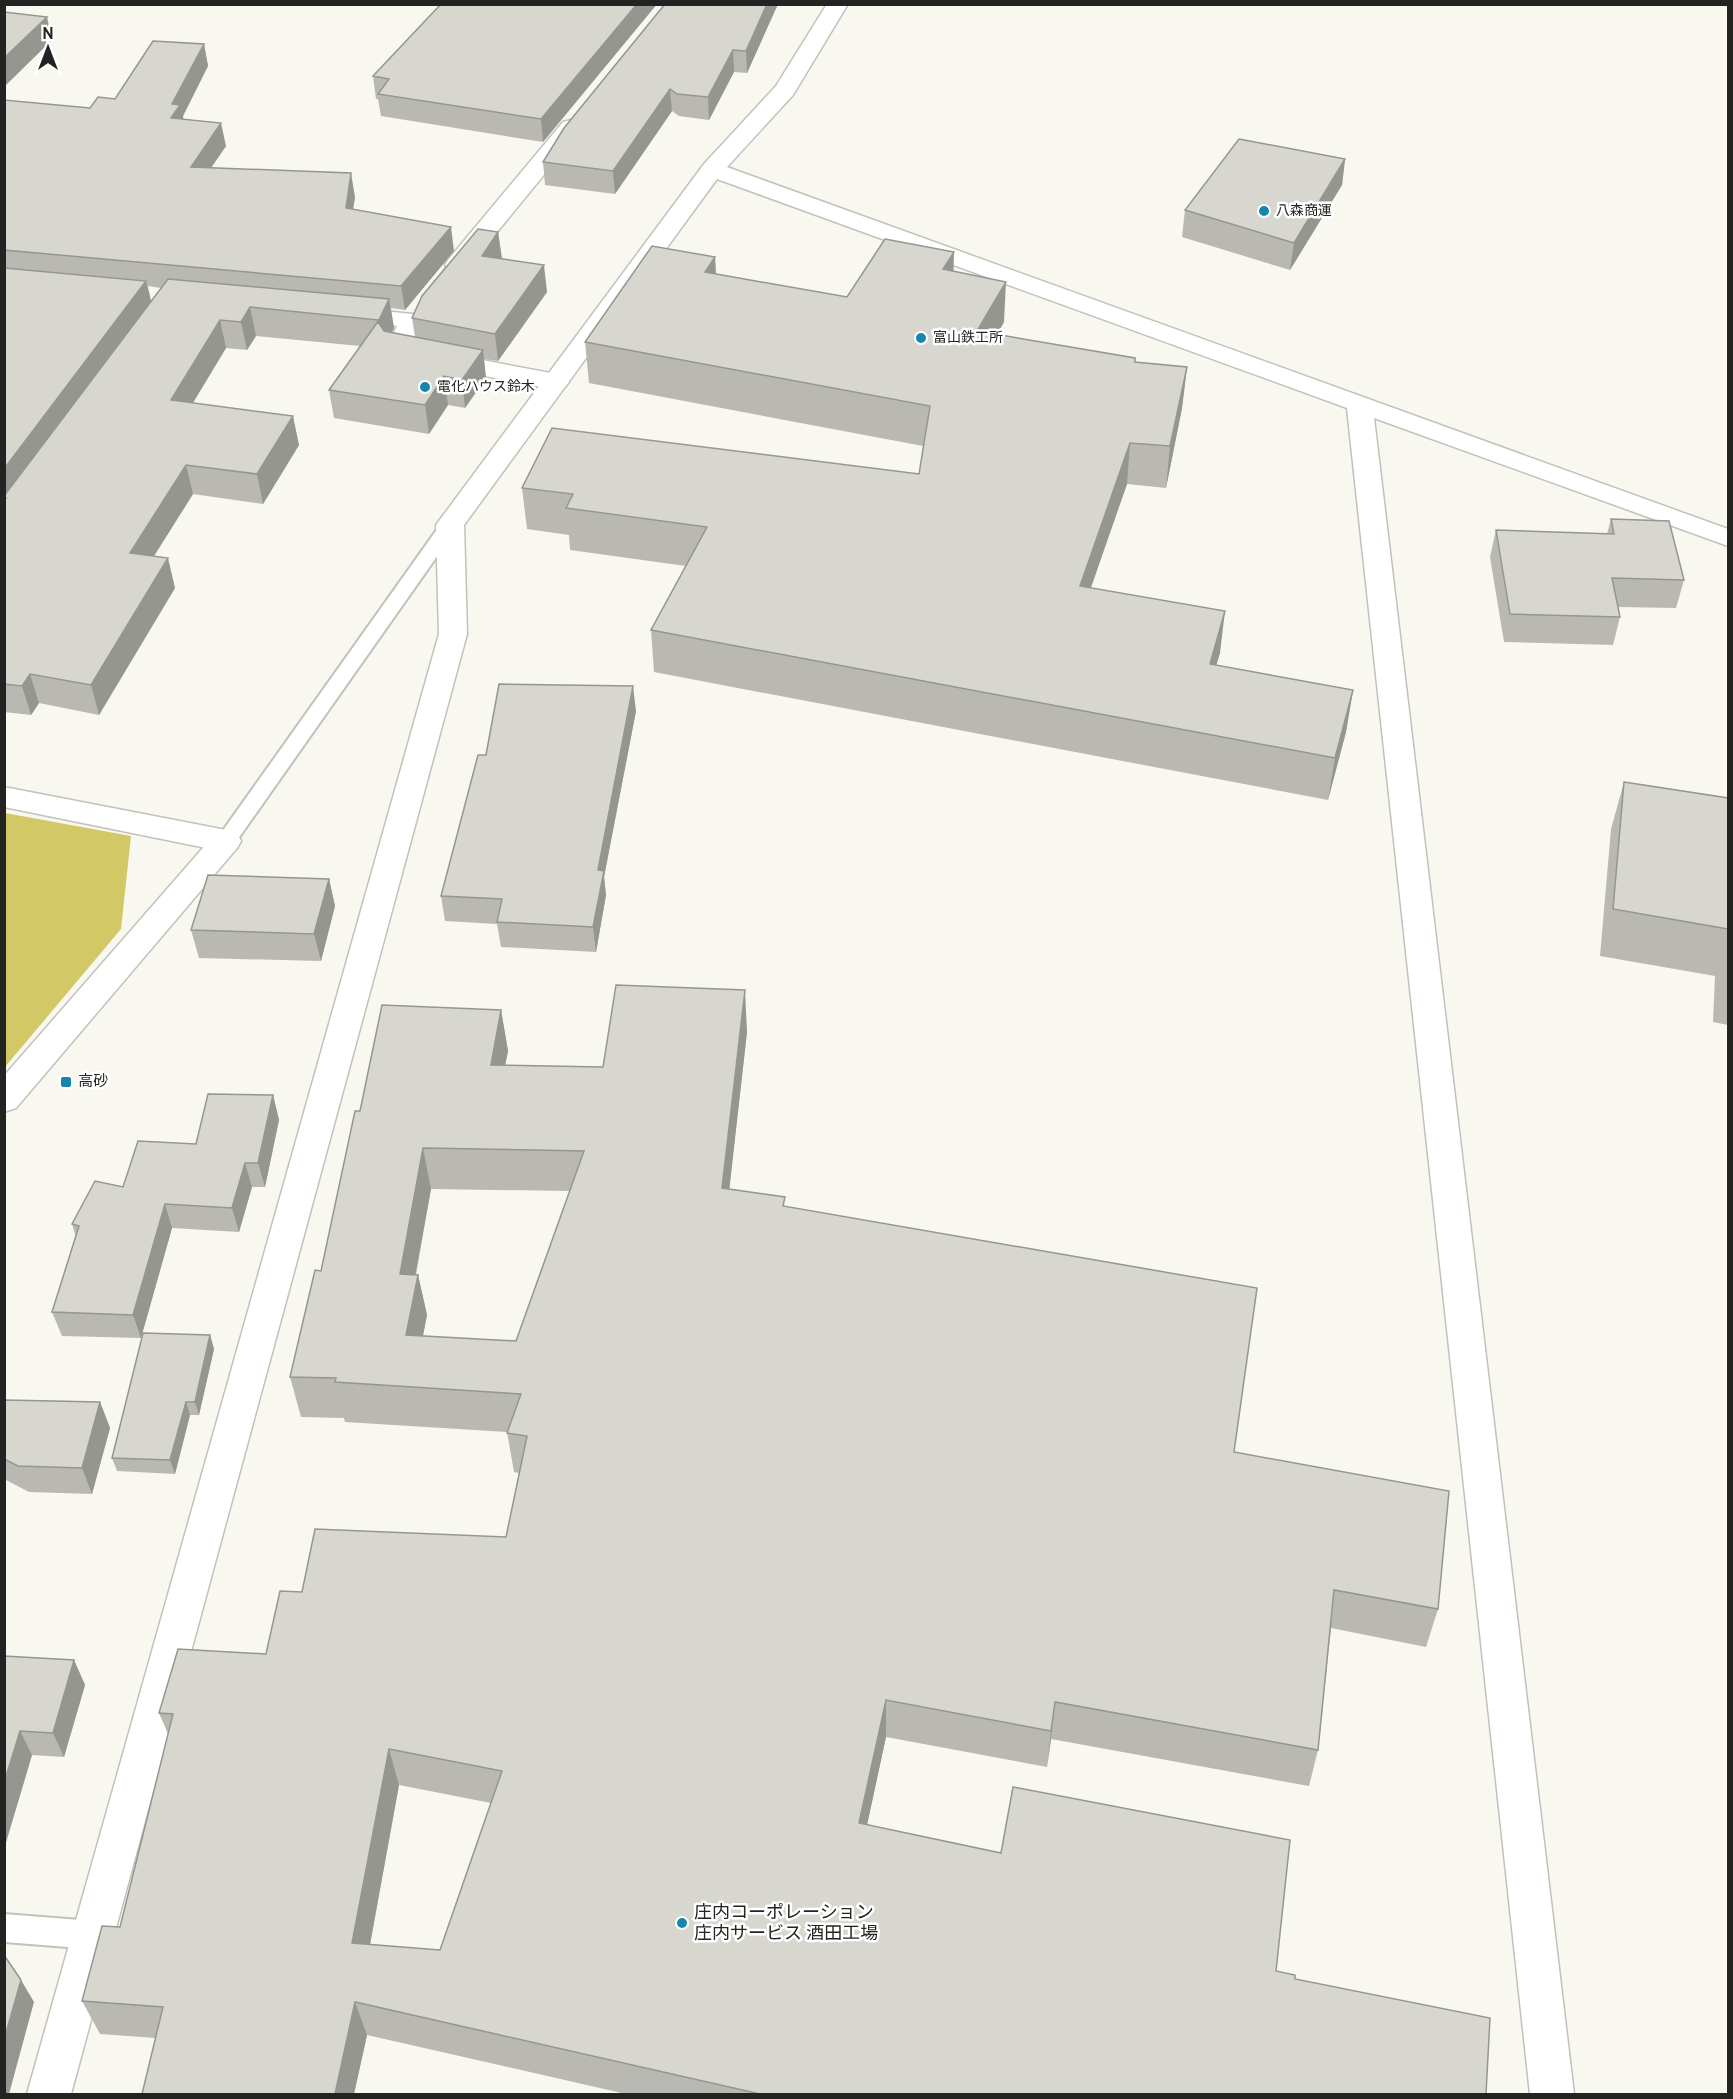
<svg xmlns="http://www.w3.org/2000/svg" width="1733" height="2099" viewBox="0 0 1733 2099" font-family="Overpass,'Noto Sans JP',sans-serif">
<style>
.green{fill:#d2c865}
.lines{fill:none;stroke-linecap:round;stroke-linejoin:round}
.service-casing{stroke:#c2c2bb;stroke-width:4}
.minor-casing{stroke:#c2c2bb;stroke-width:3}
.tertiary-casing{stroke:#c2c2bb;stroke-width:3}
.service{fill:#fff;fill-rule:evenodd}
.minor{fill:#fff;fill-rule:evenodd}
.tertiary{fill:#fff;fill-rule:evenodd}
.wall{fill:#b9b8b2;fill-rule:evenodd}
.shaded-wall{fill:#969691}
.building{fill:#d7d6cf;stroke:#969691;stroke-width:1.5;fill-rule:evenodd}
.poi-dot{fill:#1686ac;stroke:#fff;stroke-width:2}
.labels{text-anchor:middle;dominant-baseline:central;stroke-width:5;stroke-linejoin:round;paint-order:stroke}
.far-poi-label{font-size:14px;fill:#232321;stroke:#fff;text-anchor:start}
.poi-label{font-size:15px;fill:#232321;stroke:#fff;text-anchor:start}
.near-poi-label{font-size:18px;fill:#232321;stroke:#fff;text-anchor:start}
</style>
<rect width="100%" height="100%" fill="#f8f7f0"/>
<path class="green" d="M 5,813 L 131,836 L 121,929 L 5,1067 Z"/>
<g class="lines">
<defs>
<path id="service" d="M 450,519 L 457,521 L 459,525 L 233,846 L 226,848 L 219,846 L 216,841 L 219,836 L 443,521 Z
M 4,1914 L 93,1921 L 103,1925 L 108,1935 L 103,1945 L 93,1949 L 4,1942 Z"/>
<path id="minor" d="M 571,120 L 579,122 L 582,127 L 579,132 L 466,270 L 457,272 L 448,270 L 445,265 L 448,260 L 563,122 Z
M 347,307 L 421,315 L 424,320 L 413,347 L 556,374 L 565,377 L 569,382 L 565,387 L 556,390 L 389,357 L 385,352 L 397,326 L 338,319 L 335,314 L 338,309 Z
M 453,625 L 463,628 L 467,634 L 71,2094 L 27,2094 L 439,634 L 443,628 Z
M 4,787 L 226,830 L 237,834 L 241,841 L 237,848 L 226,852 L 4,807 Z"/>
<path id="tertiary" d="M 827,4 L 848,4 L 793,95 L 727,167 L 1728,529 L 1728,546 L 1374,418 L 1574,2094 L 1530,2094 L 1347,408 L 717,179 L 464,525 L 467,634 L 463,640 L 453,643 L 443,640 L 439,634 L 436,525 L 704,164 L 776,86 Z
M 226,830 L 237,834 L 241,841 L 237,848 L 16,1108 L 4,1112 L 4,1076 L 215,834 Z"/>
</defs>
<use href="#service" class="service-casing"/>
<use href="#minor" class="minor-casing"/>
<use href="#tertiary" class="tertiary-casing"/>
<use href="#service" class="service"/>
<use href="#minor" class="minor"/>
<use href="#tertiary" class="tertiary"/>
</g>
<path class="wall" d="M 441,4 L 657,4 L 543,142 L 381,116 L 378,99 L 376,99 L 373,76 Z
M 665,4 L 778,4 L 747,73 L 734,72 L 709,120 L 679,116 L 672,111 L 615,194 L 545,185 L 543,162 Z
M 204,44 L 208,66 L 183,116 L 183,119 L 226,146 L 211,168 L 355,197 L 353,210 L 454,251 L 405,310 L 391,308 L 394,328 L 392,332 L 415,337 L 412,318 L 498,232 L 502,259 L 547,292 L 498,361 L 484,359 L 486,378 L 465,408 L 448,405 L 429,434 L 334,418 L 329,390 L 360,346 L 256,336 L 247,350 L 226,348 L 193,403 L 299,445 L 263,504 L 193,494 L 154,556 L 175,588 L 99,715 L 39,703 L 31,715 L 4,712 L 4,100 L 90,108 L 115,99 ZM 148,286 L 161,288 L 151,301 Z
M 1345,159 L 1342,185 L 1290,270 L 1182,237 L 1185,210 Z
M 715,257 L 716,274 L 847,297 L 953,271 L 1004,322 L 997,335 L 1135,362 L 1187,367 L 1182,408 L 1166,488 L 1127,484 L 1090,588 L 1220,653 L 1216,665 L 1353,690 L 1346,732 L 1328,800 L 654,672 L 651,630 L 686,566 L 570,550 L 569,535 L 527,529 L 522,488 L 919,474 L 923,446 L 589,383 L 585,342 Z
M 1611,519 L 1684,580 L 1676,608 L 1618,607 L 1620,617 L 1613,645 L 1504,642 L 1490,557 L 1496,530 L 1607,534 Z
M 636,711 L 604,877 L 606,895 L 596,952 L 501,947 L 497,924 L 445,921 L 441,896 L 486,755 Z
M 1624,782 L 1728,798 L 1728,1025 L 1713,1022 L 1715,976 L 1600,956 L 1611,829 Z
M 329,879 L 335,906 L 321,961 L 199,958 L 191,930 Z
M 501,1010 L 508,1051 L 505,1065 L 603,1067 L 747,1032 L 729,1189 L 785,1206 L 1234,1452 L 1438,1609 L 1426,1647 L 1331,1628 L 1318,1750 L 1309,1786 L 1051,1739 L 1047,1767 L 886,1737 L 867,1824 L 1276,1971 L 1295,1979 L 1486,2094 L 626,2094 L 367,2035 L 354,2094 L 142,2094 L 156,2038 L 100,2034 L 82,2001 L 120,1927 L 168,1734 L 159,1713 L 266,1654 L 302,1592 L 506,1537 L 519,1473 L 514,1472 L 507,1432 L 345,1422 L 344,1418 L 301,1417 L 290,1377 L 321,1271 L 360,1111 ZM 431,1189 L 570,1191 L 516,1341 L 423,1336 L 427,1315 L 418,1275 L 416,1275 ZM 399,1785 L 491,1803 L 440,1950 L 370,1945 Z
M 273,1095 L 279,1120 L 265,1187 L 252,1187 L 239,1232 L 172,1228 L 141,1338 L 62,1336 L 52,1312 L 76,1237 L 72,1224 L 123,1187 L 196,1144 Z
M 210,1335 L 214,1349 L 199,1415 L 190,1415 L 175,1474 L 117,1471 L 112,1458 Z
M 4,1400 L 100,1402 L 110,1428 L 92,1494 L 29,1492 L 4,1479 Z
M 4,1656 L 74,1660 L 85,1685 L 64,1757 L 32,1755 L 4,1849 Z"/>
<path class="shaded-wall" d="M 637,4 L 657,4 L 543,142 L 541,119 Z
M 767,4 L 778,4 L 747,73 L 746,51 Z
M 47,17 L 52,40 L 4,87 L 4,58 Z
M 204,44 L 208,66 L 183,116 L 185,128 L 171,118 L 172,104 Z
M 733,50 L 734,72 L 709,120 L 708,97 Z
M 670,89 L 672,111 L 615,194 L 613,171 Z
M 221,123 L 226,146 L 195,191 L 191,167 Z
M 1345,159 L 1342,185 L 1290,270 L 1294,243 Z
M 351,173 L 355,197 L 349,232 L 346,208 Z
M 451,227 L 454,251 L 405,310 L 401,286 Z
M 498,232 L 502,259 L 482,256 Z
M 954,252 L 953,292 L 943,269 Z
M 715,257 L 717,298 L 705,272 Z
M 544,265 L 547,292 L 498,361 L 495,334 Z
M 146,281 L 152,305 L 6,498 L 4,498 L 4,469 Z
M 1006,282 L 1004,322 L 975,372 L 977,331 Z
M 389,299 L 394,328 L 383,351 L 378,322 Z
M 250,307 L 256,336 L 247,350 L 241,322 Z
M 220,320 L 226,348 L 177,429 L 171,400 Z
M 483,350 L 486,378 L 465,408 L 462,380 Z
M 1187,367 L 1182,408 L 1166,488 L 1170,446 Z
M 444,376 L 448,405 L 429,434 L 425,405 Z
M 293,416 L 299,445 L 263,504 L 257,474 Z
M 1130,443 L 1127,484 L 1077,628 L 1080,586 Z
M 186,465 L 193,494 L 137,583 L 130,553 Z
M 168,558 L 175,588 L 99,715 L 91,685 Z
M 1225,611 L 1220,653 L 1204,706 L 1210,664 Z
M 30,674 L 39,703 L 31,715 L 22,686 Z
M 633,686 L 636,711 L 604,877 L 606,895 L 596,952 L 593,927 L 598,870 Z
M 1353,690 L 1346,732 L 1328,800 L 1335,758 Z
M 329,879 L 335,906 L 321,961 L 314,934 Z
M 745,990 L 747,1032 L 725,1228 L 722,1188 Z
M 501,1010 L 508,1051 L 497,1106 L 491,1065 Z
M 273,1095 L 279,1120 L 265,1187 L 258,1163 Z
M 423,1148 L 431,1189 L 408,1314 L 400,1274 Z
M 245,1163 L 252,1187 L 239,1232 L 232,1208 Z
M 165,1204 L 172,1228 L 141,1338 L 133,1315 Z
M 418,1275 L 427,1315 L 415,1375 L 406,1335 Z
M 210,1335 L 214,1349 L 199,1415 L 195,1402 Z
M 100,1402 L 110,1428 L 92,1494 L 82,1468 Z
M 186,1402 L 190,1415 L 175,1474 L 170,1460 Z
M 74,1660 L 85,1685 L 64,1757 L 53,1733 Z
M 886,1700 L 886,1737 L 860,1858 L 859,1823 Z
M 1055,1702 L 1051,1739 L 1047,1767 L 1051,1731 Z
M 20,1731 L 32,1755 L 4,1849 L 4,1783 Z
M 389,1749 L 399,1785 L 364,1977 L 352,1943 Z
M 21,1980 L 34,2002 L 9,2094 L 4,2094 L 4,2040 Z
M 355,2002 L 367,2035 L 354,2094 L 335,2094 Z"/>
<path class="building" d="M 441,4 L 637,4 L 541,119 L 378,94 L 389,79 L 373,76 Z
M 665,4 L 767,4 L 746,51 L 733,50 L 708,97 L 677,94 L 670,89 L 613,171 L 543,162 L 564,128 Z
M 4,12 L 47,17 L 4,58 Z
M 153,41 L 204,44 L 172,104 L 180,105 L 171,118 L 221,123 L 191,167 L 351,173 L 346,208 L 451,227 L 401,286 L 4,250 L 4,100 L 90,108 L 98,97 L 115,99 Z
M 1239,139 L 1345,159 L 1294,243 L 1185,210 Z
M 478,229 L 498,232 L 482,256 L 544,265 L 495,334 L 412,318 L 422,296 Z
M 885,239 L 954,252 L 943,269 L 1006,282 L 977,331 L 1135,358 L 1135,362 L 1187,367 L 1170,446 L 1130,443 L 1080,586 L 1225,611 L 1210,664 L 1353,690 L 1335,758 L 651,630 L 707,527 L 566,508 L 573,494 L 522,488 L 552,428 L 919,474 L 930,406 L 585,342 L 652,246 L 715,257 L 705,272 L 847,297 Z
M 4,268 L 146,281 L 4,469 Z
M 168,279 L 389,299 L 378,322 L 384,331 L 483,350 L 462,380 L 444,376 L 425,405 L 329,390 L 379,320 L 250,307 L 241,322 L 220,320 L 171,400 L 293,416 L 257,474 L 186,465 L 130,553 L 168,558 L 91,685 L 30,674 L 22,686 L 4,684 L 4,501 L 6,498 L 4,498 L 4,496 Z
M 1611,519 L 1669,521 L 1684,580 L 1612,578 L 1620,617 L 1510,614 L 1496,530 L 1614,534 Z
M 499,684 L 633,686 L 598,870 L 604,871 L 593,927 L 497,922 L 502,899 L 441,896 L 478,755 L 486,755 Z
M 1624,782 L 1728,798 L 1728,929 L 1613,909 Z
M 208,875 L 329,879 L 314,934 L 191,930 Z
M 616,985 L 745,990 L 722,1188 L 785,1197 L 783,1206 L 1257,1288 L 1234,1452 L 1449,1491 L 1438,1609 L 1334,1590 L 1318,1750 L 1055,1702 L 1051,1731 L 886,1700 L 859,1823 L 1001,1853 L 1013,1787 L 1290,1840 L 1276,1971 L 1295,1975 L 1295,1979 L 1490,2018 L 1486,2094 L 760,2094 L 355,2002 L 335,2094 L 142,2094 L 163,2007 L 82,2001 L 102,1926 L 120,1927 L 173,1714 L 159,1713 L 178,1649 L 266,1654 L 280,1591 L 302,1592 L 315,1529 L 506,1537 L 527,1436 L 507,1433 L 521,1394 L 335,1382 L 336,1378 L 290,1377 L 315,1270 L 321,1271 L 355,1111 L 360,1111 L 382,1005 L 501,1010 L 491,1065 L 603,1067 ZM 423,1148 L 584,1151 L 516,1341 L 406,1335 L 418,1275 L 400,1274 ZM 389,1749 L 502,1771 L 440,1950 L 352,1943 Z
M 208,1094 L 273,1095 L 258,1163 L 245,1163 L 232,1208 L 165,1204 L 133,1315 L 52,1312 L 79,1226 L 72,1224 L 95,1181 L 123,1187 L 138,1141 L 196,1144 Z
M 143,1333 L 210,1335 L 195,1402 L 186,1402 L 170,1460 L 112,1458 Z
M 4,1400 L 100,1402 L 82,1468 L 18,1466 L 4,1459 Z
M 4,1656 L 74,1660 L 53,1733 L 20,1731 L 4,1783 Z
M 4,1955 L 21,1980 L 4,2040 Z"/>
<g class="poi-dot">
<circle cx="1264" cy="211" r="6"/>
<circle cx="921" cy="338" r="6"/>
<circle cx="425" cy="387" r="6"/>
<rect x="60" y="1076" width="12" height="12" rx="3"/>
<circle cx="682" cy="1923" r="6"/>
</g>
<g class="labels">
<g class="far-poi-label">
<text x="1276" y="211">八森商運</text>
<text x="933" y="338">富山鉄工所</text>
<text x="437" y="387">電化ハウス鈴木</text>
</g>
<g class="poi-label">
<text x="78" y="1082">高砂</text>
</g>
<g class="near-poi-label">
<text x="694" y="1913">庄内コーポレーション<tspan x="694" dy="21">庄内サービス 酒田工場</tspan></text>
</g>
</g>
<rect width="1733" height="2099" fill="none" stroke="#232321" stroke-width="12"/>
<g transform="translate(48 48)" stroke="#ffffff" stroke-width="4.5" paint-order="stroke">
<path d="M0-4.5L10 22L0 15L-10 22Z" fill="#232321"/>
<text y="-9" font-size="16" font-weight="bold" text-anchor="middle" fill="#232321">N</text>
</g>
</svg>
